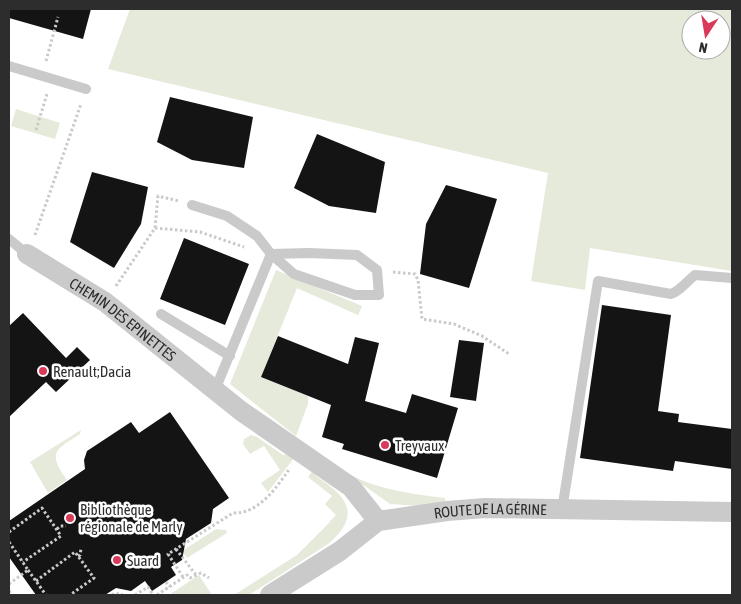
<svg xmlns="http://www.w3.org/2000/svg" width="741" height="604" viewBox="0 0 741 604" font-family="'Asap Condensed',sans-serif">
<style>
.green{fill:#e5eadb;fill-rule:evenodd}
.building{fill:#141414}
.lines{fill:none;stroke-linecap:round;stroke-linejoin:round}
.path{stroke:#cacaca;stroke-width:3;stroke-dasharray:2.5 2.5;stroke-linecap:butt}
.service{stroke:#cacaca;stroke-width:10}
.minor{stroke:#cacaca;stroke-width:20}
.poi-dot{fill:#d93a59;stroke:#fff;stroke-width:2}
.labels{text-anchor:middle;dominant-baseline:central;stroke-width:5;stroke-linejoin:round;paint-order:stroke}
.street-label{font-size:15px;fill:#2d2d2d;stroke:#fff}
.poi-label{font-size:15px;fill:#2d2d2d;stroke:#fff;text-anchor:start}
</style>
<rect width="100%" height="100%" fill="#fff"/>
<path class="green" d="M 130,9 L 732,9 L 732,271 L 590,248 L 585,290 L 531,281 L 548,173 L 108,69 ZM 691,20 L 721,20 L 721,50 L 691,50 Z
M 16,109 L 60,123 L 55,139 L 11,126 Z
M 276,270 L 362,306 L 358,315 L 297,288 L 261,377 L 308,396 L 308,404 L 296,436 L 230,384 Z
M 81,430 L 80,434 C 55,450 47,452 67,480 L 48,493 L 30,462 Z
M 251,435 L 257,437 L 283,455 L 288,454 L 294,458 L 268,492 L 261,483 L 280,470 L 264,446 L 250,454 L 243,444 L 244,439 Z
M 313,470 L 316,472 L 316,476 C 348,497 362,515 328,544 L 249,595 L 234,595 L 297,555 L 330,522 L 330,521 L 336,515 L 325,504 L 332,496 L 308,477 Z
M 349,474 C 378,490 413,494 445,498 L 445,501 L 421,506 L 390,504 L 366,487 L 348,476 Z
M 216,529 L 226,530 L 227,533 L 187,558 L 182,551 Z
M 199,575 L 212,595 L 169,595 Z"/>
<path class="building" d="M 9,9 L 91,9 L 83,39 L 9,18 Z
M 170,97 L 253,117 L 244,168 L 192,160 L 157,142 Z
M 317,134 L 385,162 L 376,213 L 329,206 L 294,188 Z
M 92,172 L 148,187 L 141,224 L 114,268 L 70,242 Z
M 446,185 L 497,199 L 469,288 L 420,274 L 426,224 Z
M 184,238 L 249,264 L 225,325 L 160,299 Z
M 602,305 L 671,315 L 658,411 L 679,414 L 678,422 L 732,429 L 732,469 L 675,461 L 673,471 L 580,458 Z
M 23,313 L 66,358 L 77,347 L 90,360 L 56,392 L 46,382 L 9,417 L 9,326 Z
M 278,336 L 348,364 L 355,337 L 379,343 L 365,401 L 406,413 L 412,394 L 458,408 L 437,478 L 342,449 L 344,444 L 322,437 L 331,405 L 261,377 Z
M 459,340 L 484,343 L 476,401 L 450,397 Z
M 170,412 L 229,498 L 213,509 L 211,523 L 186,539 L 182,560 L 171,567 L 176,575 L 152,591 L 145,581 L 131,591 L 116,588 L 105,595 L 36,595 L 9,557 L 9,521 L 85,469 L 84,460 L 87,451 L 131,422 L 139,433 Z"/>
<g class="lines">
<path class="path" d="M 46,61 L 58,17
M 36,130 L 47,94
M 155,228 L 200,232 L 244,247
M 35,235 L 81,104
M 393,272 L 415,274 L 418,280 L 422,319 L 454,324 L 482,336 L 509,354
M 116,286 L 155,228 L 158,196 L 179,201
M 57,529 L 60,526 L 66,526
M 9,532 L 42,508 L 61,536 L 23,562
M 9,542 L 28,570 L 9,584
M 176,549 L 196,575
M 78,556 L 80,555 L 81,549
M 28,570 L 46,595
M 183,577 L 168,554 L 233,513 C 259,514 277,487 290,468
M 36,581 L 75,552 L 94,578 L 70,595
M 166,582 L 169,587
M 9,591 L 12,595
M 112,595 L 115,593 L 123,595
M 135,595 L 148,587 L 153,595
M 157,595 L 187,575 L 190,578 L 201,573 L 209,578"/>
<path class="service" d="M 9,66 L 86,89
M 192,205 L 227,216 L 257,236 L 271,254 L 294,274 L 355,295 L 379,295 L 377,270 L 357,255 L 309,253 L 271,254
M 9,239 L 27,254
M 161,314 L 230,356
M 215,390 L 271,254
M 562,510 L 598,281 L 671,294 C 680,291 686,282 695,275 L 732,278"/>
<g class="minor">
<path id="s1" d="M 27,254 L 105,302 L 241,411 L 351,487 L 378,521"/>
<path id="s2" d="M 270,595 L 340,551 L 378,521 L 447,511 L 485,508 L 732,512"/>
</g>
</g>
<g class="poi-dot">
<circle cx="43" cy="371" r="5"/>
<circle cx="385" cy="445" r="5"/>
<circle cx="70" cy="518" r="5"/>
<circle cx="117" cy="560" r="5"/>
</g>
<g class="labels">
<g class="street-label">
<text stroke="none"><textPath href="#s1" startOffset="116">CHEMIN DES EPINETTES</textPath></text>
<text stroke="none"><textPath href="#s2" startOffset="244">ROUTE DE LA GÉRINE</textPath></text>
</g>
<g class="poi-label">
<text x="53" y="371">Renault;Dacia</text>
<text x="395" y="445">Treyvaux</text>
<text x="80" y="509">Bibliothèque<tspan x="80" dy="17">régionale de Marly</tspan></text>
<text x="127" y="560">Suard</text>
</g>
</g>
<rect width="741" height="604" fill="none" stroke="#2d2d2d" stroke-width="20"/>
<g transform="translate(706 35) rotate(192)"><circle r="24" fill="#ffffff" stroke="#ababab"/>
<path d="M0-4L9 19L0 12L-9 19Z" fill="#d93a59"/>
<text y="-8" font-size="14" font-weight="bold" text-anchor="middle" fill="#2d2d2d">N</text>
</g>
</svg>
